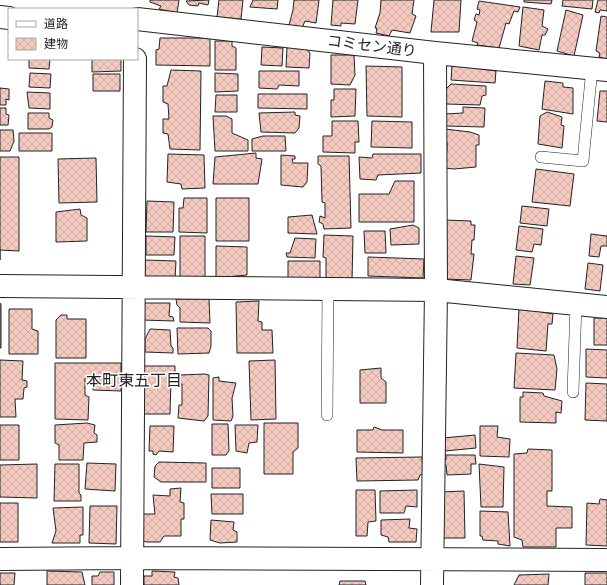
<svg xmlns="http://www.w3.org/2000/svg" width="607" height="585" viewBox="0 0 607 585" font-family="'Exo 2','Noto Sans JP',sans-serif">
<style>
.building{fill:url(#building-cross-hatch);stroke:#222}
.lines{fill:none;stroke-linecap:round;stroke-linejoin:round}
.lane-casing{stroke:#222;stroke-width:12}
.street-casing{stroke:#222;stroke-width:24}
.lane{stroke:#fff;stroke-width:11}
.street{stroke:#fff;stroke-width:22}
.labels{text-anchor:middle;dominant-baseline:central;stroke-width:3;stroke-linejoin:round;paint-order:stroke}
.street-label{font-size:15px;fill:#222;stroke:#fff}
.neighbourhood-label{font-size:16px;fill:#222;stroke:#fff}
</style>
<defs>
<pattern id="building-cross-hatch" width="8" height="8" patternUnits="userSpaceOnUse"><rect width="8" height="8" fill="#f3c9c0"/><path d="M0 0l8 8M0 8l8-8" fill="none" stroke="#d0aca5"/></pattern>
</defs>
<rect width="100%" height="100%" fill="#fff"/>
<path class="building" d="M 150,0 L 179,0 L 177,13 L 159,9 L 161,6 L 150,2 Z
M 209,0 L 208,5 L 199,3 L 198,6 L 189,5 L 186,1 Z
M 219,0 L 243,0 L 241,19 L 217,17 Z
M 253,0 L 278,0 L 277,9 L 250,7 Z
M 294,0 L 319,0 L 316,23 L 305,21 L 302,28 L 289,25 L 293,10 Z
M 333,0 L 358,0 L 355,24 L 341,23 L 341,26 L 331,25 Z
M 381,0 L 414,0 L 412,14 L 416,16 L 410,33 L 392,30 L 389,36 L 376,33 L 377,28 L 375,28 L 380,13 Z
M 434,0 L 461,0 L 459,32 L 431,32 Z
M 524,0 L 552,0 L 551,4 L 524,2 Z
M 563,0 L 593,0 L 592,9 L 562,6 Z
M 598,0 L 607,0 L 607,11 L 600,10 L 599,13 L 595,12 Z
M 479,1 L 520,7 L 518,12 L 514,11 L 509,24 L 506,23 L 499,48 L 477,45 L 478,43 L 472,41 L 477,22 L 474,20 L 476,14 L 479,15 L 480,10 L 477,9 Z
M 523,7 L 544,10 L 542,26 L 548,29 L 545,35 L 542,35 L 539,50 L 519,46 Z
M 566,10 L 583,15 L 574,56 L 557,51 Z
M 601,16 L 607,17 L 607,59 L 599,57 L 600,53 L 596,51 Z
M 160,38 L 210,38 L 210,66 L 156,65 L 156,50 L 159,49 Z
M 215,41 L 232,41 L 232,46 L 236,48 L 236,70 L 215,70 Z
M 262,47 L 283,48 L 282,66 L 261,65 Z
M 287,47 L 306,48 L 310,53 L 309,68 L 286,67 Z
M 331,55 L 354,55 L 355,75 L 350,85 L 331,84 Z
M 29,59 L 50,59 L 49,69 L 29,68 Z
M 92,59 L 121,59 L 121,71 L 92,72 Z
M 452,65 L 496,71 L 495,83 L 451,80 Z
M 366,66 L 402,67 L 402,117 L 367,116 Z
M 171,70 L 201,71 L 200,150 L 170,149 L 168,134 L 163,133 L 163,119 L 169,119 L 168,104 L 163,102 L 163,86 L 167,86 Z
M 259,71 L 299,71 L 299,86 L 279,85 L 277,89 L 259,88 Z
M 30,73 L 51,74 L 50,88 L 29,87 Z
M 215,73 L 238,74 L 238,91 L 215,92 Z
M 93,74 L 120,74 L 120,91 L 93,91 Z
M 545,81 L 563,83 L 563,87 L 573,88 L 573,114 L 542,109 Z
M 451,84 L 486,86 L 486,95 L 482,96 L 480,105 L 446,104 L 445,90 Z
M 0,88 L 9,89 L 9,100 L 6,99 L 6,105 L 0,105 Z
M 334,89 L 356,89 L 355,116 L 331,117 L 331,100 L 334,100 Z
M 600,91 L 607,91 L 607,122 L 597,121 Z
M 27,92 L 50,93 L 50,109 L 29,108 Z
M 258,94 L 307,94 L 307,109 L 258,108 Z
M 216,95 L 237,95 L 237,112 L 215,112 Z
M 463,107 L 485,108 L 484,127 L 445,126 L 444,114 L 463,113 Z
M 0,108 L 6,108 L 6,114 L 9,115 L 8,125 L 0,125 Z
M 295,112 L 295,115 L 300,116 L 299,128 L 295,133 L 261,132 L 259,113 Z
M 547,112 L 562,117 L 561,125 L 564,126 L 562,148 L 538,144 L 540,116 Z
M 28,113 L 49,113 L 49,118 L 53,120 L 52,127 L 49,129 L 28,129 Z
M 213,116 L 226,116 L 232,119 L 232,133 L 248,140 L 248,151 L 215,151 Z
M 332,121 L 358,121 L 359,142 L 355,142 L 355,153 L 323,152 L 323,136 L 332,136 Z
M 372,121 L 412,122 L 412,148 L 371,147 Z
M 445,129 L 470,132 L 479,135 L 479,145 L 476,145 L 476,167 L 454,169 L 445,168 L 445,152 L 447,151 L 447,142 L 444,140 Z
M 0,130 L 13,130 L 14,141 L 10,151 L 0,151 Z
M 19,133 L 52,133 L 52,151 L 19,151 Z
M 263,136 L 285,136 L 286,151 L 252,151 L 252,139 Z
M 256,153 L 256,158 L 262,159 L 258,184 L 213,184 L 215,157 Z
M 168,154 L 204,155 L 205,188 L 182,189 L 181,184 L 167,182 Z
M 373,154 L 421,154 L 421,173 L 378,175 L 376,180 L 360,179 L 359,157 L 372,158 Z
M 281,155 L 295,156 L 295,159 L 292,159 L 293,163 L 308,163 L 307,182 L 303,187 L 281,185 Z
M 318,156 L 349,156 L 351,228 L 324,229 L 323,224 L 319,222 L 320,216 L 325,218 L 325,203 L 322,202 L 321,166 L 318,164 Z
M 0,157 L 19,157 L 19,251 L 0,250 L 0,260 Z
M 96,158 L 97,202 L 59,203 L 58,159 Z
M 536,169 L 574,174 L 570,206 L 532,202 Z
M 395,181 L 414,181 L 414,222 L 359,222 L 359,194 L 389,194 Z
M 184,198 L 207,198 L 207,233 L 179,232 L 179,208 L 183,208 Z
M 216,198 L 249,198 L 249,241 L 216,241 Z
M 147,201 L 174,202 L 173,232 L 146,232 Z
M 522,206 L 549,209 L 547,226 L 520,223 Z
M 80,209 L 81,215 L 87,218 L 87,241 L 56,242 L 56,212 Z
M 312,215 L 317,234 L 288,233 L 288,217 Z
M 445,220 L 471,221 L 471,225 L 475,225 L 474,240 L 472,240 L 471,254 L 474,254 L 471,280 L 445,279 Z
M 413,225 L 419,228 L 419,244 L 391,245 L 390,229 Z
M 519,226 L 543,229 L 541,245 L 534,244 L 532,252 L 516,250 Z
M 364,231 L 385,231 L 386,253 L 365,253 Z
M 591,234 L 607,236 L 607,246 L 601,246 L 599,257 L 589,256 Z
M 324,235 L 353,236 L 352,281 L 326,280 L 326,258 L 323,257 Z
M 146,236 L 175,237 L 174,255 L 146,255 Z
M 180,236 L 205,236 L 205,277 L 180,277 Z
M 295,238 L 316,239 L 315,258 L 287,257 L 286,253 L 290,253 Z
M 216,246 L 247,247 L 247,275 L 225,277 L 223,280 L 216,279 Z
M 516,256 L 534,258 L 530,285 L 513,284 Z
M 368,257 L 424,259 L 423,278 L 368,276 Z
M 145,260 L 176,261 L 175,279 L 145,278 Z
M 288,261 L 320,261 L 320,279 L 288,279 Z
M 588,263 L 603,265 L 600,291 L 585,289 Z
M 176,299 L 209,299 L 210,323 L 180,322 L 180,308 L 177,305 Z
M 259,301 L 258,321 L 262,322 L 262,330 L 272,330 L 273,353 L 237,353 L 236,302 Z
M 0,303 L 1,305 L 1,348 L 0,348 Z
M 143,303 L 170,303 L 169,316 L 173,317 L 174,321 L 142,320 Z
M 519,308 L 553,314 L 552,324 L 548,324 L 546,351 L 517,348 Z
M 9,309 L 32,309 L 32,329 L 38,331 L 38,354 L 9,354 Z
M 61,315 L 67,315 L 67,319 L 86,319 L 86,358 L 56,358 L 56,320 Z
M 594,318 L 607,318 L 607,345 L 594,345 Z
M 177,328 L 208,328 L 211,331 L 211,346 L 209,353 L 178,354 Z
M 150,329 L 170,330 L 171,346 L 173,348 L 173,353 L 145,352 L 145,339 Z
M 586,349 L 607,350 L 607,378 L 586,377 Z
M 516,353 L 554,355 L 557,369 L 555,390 L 514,388 Z
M 0,360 L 23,361 L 22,380 L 27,381 L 27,387 L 24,388 L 23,399 L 15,399 L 16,417 L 0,417 Z
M 275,360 L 276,419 L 251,420 L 249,361 Z
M 55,363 L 121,363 L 121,391 L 93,390 L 93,378 L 85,378 L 85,395 L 89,397 L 88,420 L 55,419 Z
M 142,366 L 175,366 L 175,379 L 171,379 L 170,414 L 141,414 Z
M 381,368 L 381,378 L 386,382 L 386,403 L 360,403 L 360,370 Z
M 205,374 L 209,375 L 208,416 L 204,421 L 178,418 L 179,405 L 182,405 L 182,384 L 180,384 L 180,375 Z
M 219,377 L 219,381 L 236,383 L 232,398 L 233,416 L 231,421 L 213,420 L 213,378 Z
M 586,383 L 607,384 L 607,421 L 585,420 Z
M 523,392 L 543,393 L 544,396 L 562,401 L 561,413 L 556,412 L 556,423 L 520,422 L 520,397 L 523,397 Z
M 87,423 L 95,425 L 94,433 L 97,435 L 97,442 L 84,443 L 83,460 L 59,460 L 59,445 L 55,443 L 55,425 Z
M 264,423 L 298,423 L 298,448 L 293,452 L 293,474 L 264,474 Z
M 212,424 L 228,424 L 229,451 L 226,455 L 212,455 Z
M 0,425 L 19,425 L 19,460 L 0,460 Z
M 235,425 L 258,425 L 257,442 L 249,443 L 247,453 L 236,451 Z
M 150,426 L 174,426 L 173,452 L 159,451 L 156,455 L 153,454 L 153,451 L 149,451 Z
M 480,426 L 498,426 L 497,437 L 510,439 L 509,457 L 480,456 Z
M 374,427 L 382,430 L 403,430 L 403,453 L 357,452 L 357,430 L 373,430 Z
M 475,435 L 476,448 L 445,451 L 443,438 Z
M 528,449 L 552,450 L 552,491 L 547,491 L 547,506 L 572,507 L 572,528 L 556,528 L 556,547 L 523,547 L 522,540 L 514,537 L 514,454 L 527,453 Z
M 446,455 L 475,455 L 476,464 L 471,464 L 471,474 L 447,475 L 446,465 L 442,463 L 443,459 L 446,460 Z
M 422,457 L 423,474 L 420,475 L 418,480 L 357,481 L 356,458 Z
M 159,462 L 206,463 L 206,482 L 161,482 L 154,477 L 155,466 Z
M 87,463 L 116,464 L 115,491 L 85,489 Z
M 37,464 L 37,498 L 0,497 L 0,465 Z
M 55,464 L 79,464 L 79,493 L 81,495 L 81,501 L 54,501 Z
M 479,464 L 504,467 L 503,507 L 481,507 Z
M 212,468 L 240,468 L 240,488 L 212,488 Z
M 181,488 L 180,502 L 184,503 L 184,519 L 181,519 L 181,536 L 164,536 L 160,542 L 146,542 L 142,540 L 142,514 L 155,514 L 153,495 L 170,496 L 170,489 Z
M 356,490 L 375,490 L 376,521 L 368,522 L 367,536 L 356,536 Z
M 417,490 L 417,507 L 406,506 L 404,513 L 380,513 L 380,491 Z
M 464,491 L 465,538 L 442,538 L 441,492 Z
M 211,494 L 243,494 L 243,514 L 212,514 Z
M 600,499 L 607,500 L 607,546 L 586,545 L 587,503 L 599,504 Z
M 0,503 L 18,503 L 18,542 L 0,542 Z
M 90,506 L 117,506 L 116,544 L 89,543 Z
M 83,507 L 83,535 L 80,535 L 80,543 L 52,543 L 56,531 L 53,508 Z
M 480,511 L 508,512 L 510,546 L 498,544 L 498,541 L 483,540 L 482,536 L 480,536 Z
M 410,519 L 409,528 L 417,529 L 416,542 L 389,542 L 388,537 L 381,535 L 381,520 Z
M 211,520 L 234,522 L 233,530 L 237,532 L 237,542 L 220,543 L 210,540 Z
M 47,571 L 82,572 L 85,585 L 47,585 Z
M 152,571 L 175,572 L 174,577 L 178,578 L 179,585 L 144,585 L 144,576 L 152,576 Z
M 100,572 L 114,572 L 114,585 L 92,585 L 92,576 L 98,576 Z
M 0,573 L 15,573 L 14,585 L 0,585 Z
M 585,573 L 607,573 L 607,585 L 585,585 Z
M 549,574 L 548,585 L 514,585 L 519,575 Z
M 340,581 L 365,581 L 366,585 L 339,585 Z"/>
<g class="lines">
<defs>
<path id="lane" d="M 541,157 L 583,161 L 592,68
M 573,392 L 576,304
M 327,415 L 328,289"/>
<path id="street" d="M 0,17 L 9,18
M 137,19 L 435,53 L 607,70
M 0,286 L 436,290 L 607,307
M 0,559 L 131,558 L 607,560
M 132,585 L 135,59
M 432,585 L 436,290 L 435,53"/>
</defs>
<use href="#lane" class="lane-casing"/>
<use href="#street" class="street-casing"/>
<use href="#lane" class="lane"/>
<use href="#street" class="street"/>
</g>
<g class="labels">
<g class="street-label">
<text transform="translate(372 45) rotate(7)">コミセン通り</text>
</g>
<g class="neighbourhood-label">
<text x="134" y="379">本町東五丁目</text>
</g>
</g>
<rect x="8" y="8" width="130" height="52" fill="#ffffff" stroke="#a7a7a7"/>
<rect x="16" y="21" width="20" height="6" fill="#ffffff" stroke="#a7a7a7"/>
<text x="44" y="28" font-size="12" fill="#222222">道路</text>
<rect x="16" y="38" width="20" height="12" fill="url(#building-cross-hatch)" stroke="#a7a7a7"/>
<text x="44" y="48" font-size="12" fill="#222222">建物</text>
</svg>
